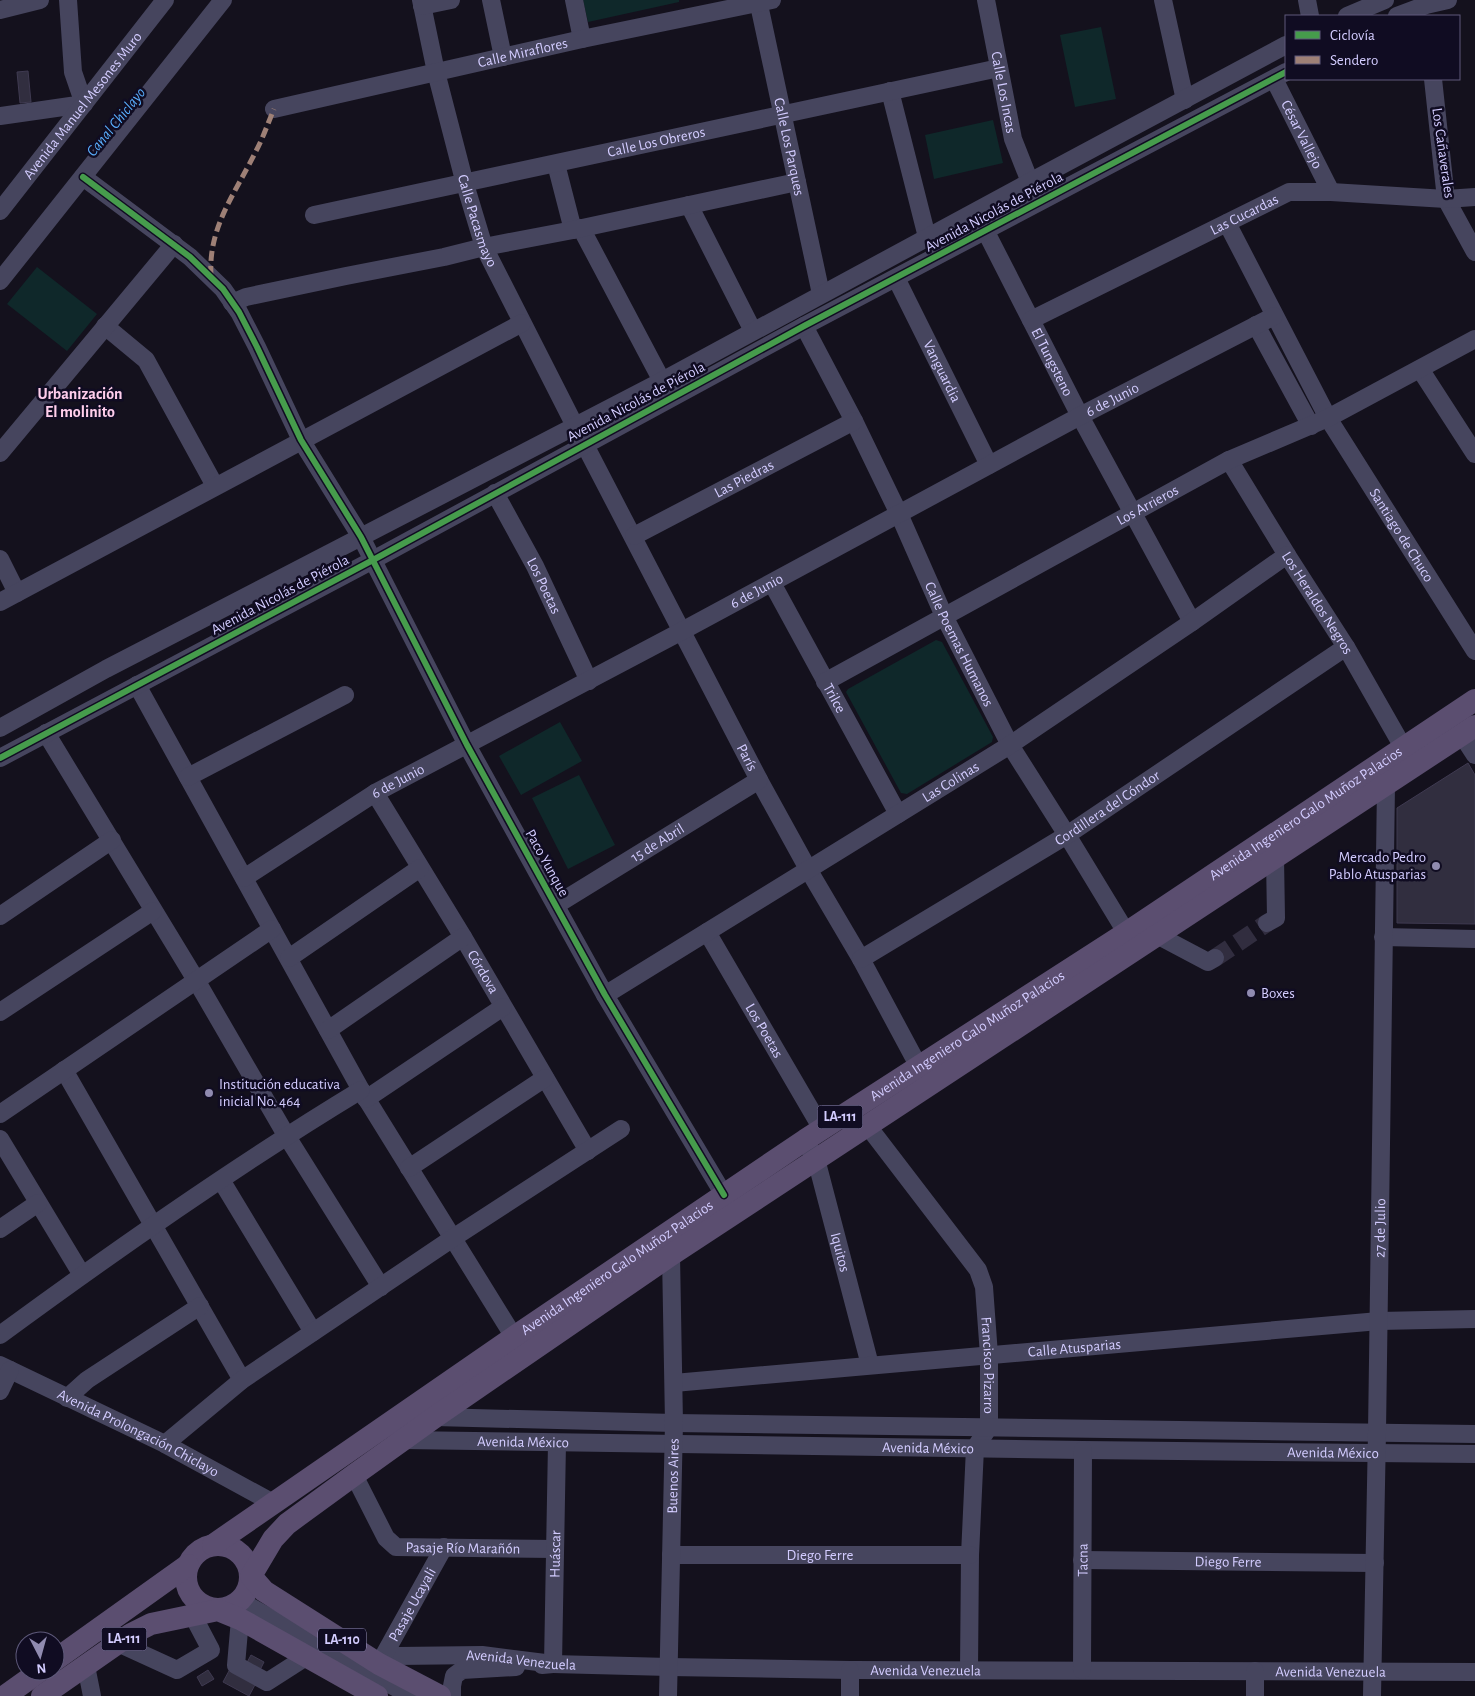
<svg xmlns="http://www.w3.org/2000/svg" width="1475" height="1696" viewBox="0 0 1475 1696" font-family="'Alegreya Sans',sans-serif">
<style>
.green{fill:#0f282a}
.building{fill:#312e3f;stroke:#3f3a51}
.lines{fill:none;stroke-linecap:round;stroke-linejoin:round}
.minor-tunnel{stroke:#312d3f;stroke-width:18;stroke-dasharray:18 9;stroke-linecap:butt}
.minor{stroke:#46455e;stroke-width:18}
.major{stroke:#5b4e70;stroke-width:22}
.quiet{stroke:#9e8076;stroke-width:5;stroke-dasharray:10 5;stroke-linecap:butt}
.cycleway-casing{stroke:#100c22;stroke-width:9}
.cycleway{stroke:#469c4c;stroke-width:6}
.poi-dot{fill:#908bb0;stroke:#100c22;stroke-width:2}
.labels{text-anchor:middle;dominant-baseline:central;stroke-width:5;stroke-linejoin:round;paint-order:stroke}
.shield{fill:#100c22;stroke:#9892bd;stroke-width:1}
.shield-label{font-size:14px;font-weight:bold;fill:#d3ccff}
.street-label{font-size:15px;fill:#d3ccff;stroke:#100c22}
.poi-label{font-size:15px;fill:#d3ccff;stroke:#100c22;text-anchor:start}
.water-label{font-size:16px;font-style:italic;fill:#5ab0ff;stroke:#100c22}
.neighbourhood-label{font-size:16px;font-weight:bold;fill:#ffceec;stroke:#100c22}
</style>
<rect width="100%" height="100%" fill="#14111d"/>
<path class="green" d="M 583,0 L 679,0 L 679,2 L 588,22 Z
M 1101,27 L 1116,99 L 1075,107 L 1060,35 Z
M 993,120 L 1003,163 L 934,179 L 925,135 Z
M 37,267 L 97,314 L 67,351 L 7,304 Z
M 936,640 L 942,642 L 993,737 L 992,742 L 907,794 L 901,793 L 846,692 L 848,689 Z
M 560,722 L 582,761 L 521,795 L 499,756 Z
M 579,775 L 615,845 L 568,869 L 532,798 Z"/>
<path class="building" d="M 28,71 L 31,102 L 20,103 L 17,72 Z
M 1468,763 L 1475,775 L 1475,924 L 1397,923 L 1397,808 Z
M 251,1655 L 264,1662 L 258,1674 L 245,1666 Z
M 230,1669 L 256,1683 L 249,1696 L 223,1682 Z
M 208,1670 L 214,1679 L 202,1686 L 197,1677 Z"/>
<g class="lines">
<path class="minor-tunnel" d="M 1215,958 L 1267,923"/>
<g class="minor">
<path id="s1" d="M 421,0 L 436,72 L 465,184 L 484,247 L 575,426"/>
<path d="M 491,0 L 503,57"/>
<path d="M 574,0 L 582,39"/>
<path id="s2" d="M 758,0 L 821,294"/>
<path id="s3" d="M 986,0 L 1013,139 L 1030,182"/>
<path d="M 1163,0 L 1185,100"/>
<path d="M 1307,0 L 1310,16"/>
<path d="M 422,6 L 451,0"/>
<path d="M 0,10 L 40,0"/>
<path d="M 1347,16 L 1385,0"/>
<path d="M 1397,16 L 1426,5 L 1448,0"/>
<path id="s4" d="M 1274,79 L 1331,192"/>
<path d="M 1433,79 L 1446,199 L 1475,252"/>
<path d="M 890,91 L 927,237"/>
<path id="s5" d="M 274,109 L 582,39 L 772,0"/>
<path d="M 0,116 L 84,104 L 73,72 L 68,0"/>
<path d="M 556,164 L 573,230"/>
<path d="M 83,177 L 190,257 L 223,289 L 239,312 L 257,347 L 301,440 L 361,537 L 467,745 L 605,995 L 724,1195"/>
<path d="M 689,205 L 753,331"/>
<path id="s6" d="M 0,211 L 165,0"/>
<path id="s7" d="M 314,215 L 999,68"/>
<path id="s8" d="M 1227,223 L 1328,418 L 1475,651"/>
<path d="M 581,228 L 662,381"/>
<path id="s9" d="M 985,230 L 1080,416 L 1192,622"/>
<path id="s10" d="M 896,278 L 989,465"/>
<path d="M 0,281 L 223,0"/>
<path d="M 232,303 L 246,297 L 346,276 L 444,257 L 484,247 L 573,230 L 797,182"/>
<path id="s11" d="M 1031,320 L 1289,192 L 1331,192 L 1446,199 L 1475,197"/>
<path d="M 1256,325 L 1311,426"/>
<path d="M 105,326 L 146,360 L 215,486"/>
<path id="s12" d="M 804,326 L 854,421 L 899,514 L 944,616 L 1010,745 L 1067,835 L 1132,942"/>
<path d="M 1420,369 L 1475,454"/>
<path id="s13" d="M 585,445 L 759,780 L 808,869 L 861,959 L 919,1067"/>
<path d="M 0,453 L 174,244"/>
<path id="s14" d="M 1229,460 L 1287,555 L 1346,647 L 1403,747"/>
<path id="s15" d="M 495,493 L 535,566 L 589,681"/>
<path id="s16" d="M 634,536 L 854,421"/>
<path d="M 0,559 L 17,593"/>
<path id="s17" d="M 772,583 L 898,814"/>
<path d="M 0,602 L 522,323"/>
<path id="s18" d="M 825,682 L 1229,460 L 1328,418 L 1475,339"/>
<path d="M 137,685 L 361,1090 L 514,1337"/>
<path d="M 0,728 L 106,669 L 662,381 L 1030,182 L 1286,45"/>
<path d="M 46,733 L 196,980 L 286,1135 L 381,1287"/>
<path d="M 1462,735 L 1475,755"/>
<path d="M 0,758 L 373,560 L 804,326 L 1286,72"/>
<path d="M 188,777 L 345,695"/>
<path id="s19" d="M 375,793 L 463,937 L 588,1151"/>
<path id="s20" d="M 244,878 L 375,793 L 682,631 L 1080,416 L 1274,316"/>
<path id="s21" d="M 556,905 L 759,780"/>
<path d="M 0,916 L 112,840"/>
<path d="M 1267,923 L 1276,918 L 1275,858"/>
<path id="s22" d="M 707,932 L 822,1129"/>
<path d="M 1157,935 L 1208,962 L 1215,958"/>
<path d="M 1383,937 L 1475,939"/>
<path d="M 289,958 L 420,868"/>
<path id="s23" d="M 861,959 L 1067,835 L 1346,647"/>
<path id="s24" d="M 605,995 L 1010,745 L 1192,622 L 1287,555"/>
<path d="M 0,1012 L 153,911"/>
<path d="M 328,1030 L 463,937"/>
<path d="M 64,1070 L 242,1380"/>
<path d="M 366,1099 L 503,1007"/>
<path d="M 0,1114 L 272,929"/>
<path id="s25" d="M 867,1125 L 978,1270 L 984,1287 L 989,1355 L 989,1427 L 975,1448 L 970,1555 L 969,1669"/>
<path d="M 0,1139 L 82,1275"/>
<path id="s26" d="M 810,1149 L 816,1159 L 870,1365"/>
<path d="M 409,1168 L 545,1078"/>
<path d="M 221,1180 L 313,1332"/>
<path d="M 0,1229 L 38,1203"/>
<path d="M 0,1335 C 117,1249 237,1165 361,1090"/>
<path id="s27" d="M 0,1365 L 165,1444 L 273,1503"/>
<path id="s28" d="M 674,1383 L 1379,1321 L 1475,1319"/>
<path d="M 0,1391 L 10,1370"/>
<path d="M 67,1398 L 87,1380 L 200,1306"/>
<path d="M 431,1415 L 435,1417 L 674,1423 L 1475,1434"/>
<path id="s29" d="M 399,1437 L 403,1440 L 1083,1450 L 1475,1454"/>
<path d="M 165,1444 L 242,1380 L 453,1238 L 621,1129"/>
<path id="s30" d="M 354,1475 L 386,1538 L 396,1547 L 555,1549"/>
<path id="s31" d="M 671,1555 L 970,1555"/>
<path id="s32" d="M 1082,1560 L 1375,1563"/>
<path d="M 240,1601 L 411,1696"/>
<path d="M 240,1619 L 236,1665 L 267,1682 L 306,1657"/>
<path d="M 118,1643 L 177,1670 L 211,1650 L 192,1614"/>
<path id="s33" d="M 379,1664 L 397,1656 L 482,1655 L 553,1664 L 669,1667 L 850,1670 L 1475,1672"/>
<path id="s34" d="M 379,1664 L 444,1547"/>
<path id="s35" d="M 542,1665 L 553,1664 L 557,1443"/>
<path d="M 86,1666 L 92,1696"/>
<path d="M 850,1670 L 850,1696"/>
<path id="s36" d="M 1082,1670 L 1083,1450"/>
<path d="M 1255,1671 L 1255,1696"/>
<path d="M 452,1696 L 452,1686 L 454,1676 L 462,1670 L 516,1667"/>
<path id="s37" d="M 668,1696 L 674,1423 L 671,1255"/>
<path id="s38" d="M 1372,1696 L 1377,1432 L 1386,785 L 1383,775"/>
</g>
<g class="major">
<circle cx="218" cy="1577" r="32"/>
<path id="s39" d="M 213,1545 L 514,1337 L 805,1140 L 1126,933 L 1475,700"/>
<path d="M 55,1660 L 188,1565"/>
<path d="M 5,1696 L 40,1671"/>
<path d="M 42,1696 L 131,1634 L 151,1624 L 218,1610 L 240,1619 L 377,1696"/>
<path d="M 440,1696 L 379,1664 L 264,1591 L 251,1576 L 273,1539 L 287,1524 L 354,1475 L 435,1417 L 671,1255 L 1475,726"/>
</g>
<path class="quiet" d="M 211,276 C 208,227 235,194 256,151 C 263,138 268,123 274,109"/>
<defs>
<path id="cycleway" d="M 83,177 L 190,257 L 223,289 L 239,312 L 257,347 L 301,440 L 361,537 L 467,745 L 605,995 L 724,1195
M 0,758 L 373,560 L 804,326 L 1286,72"/>
</defs>
<use href="#cycleway" class="cycleway-casing"/>
<use href="#cycleway" class="cycleway"/>
</g>
<g class="poi-dot">
<circle cx="1436" cy="866" r="5"/>
<circle cx="1251" cy="993" r="5"/>
<circle cx="209" cy="1093" r="5"/>
</g>
<g class="labels">
<g class="shield">
<rect x="817.5" y="1105.5" width="45" height="23" rx="4"/>
<rect x="101.5" y="1627.5" width="45" height="23" rx="4"/>
<rect x="318" y="1628.5" width="48" height="23" rx="4"/>
</g>
<g class="shield-label">
<text x="840" y="1117">LA-111</text>
<text x="124" y="1639">LA-111</text>
<text x="342" y="1640">LA-110</text>
</g>
<g class="street-label">
<text stroke="none"><textPath href="#s5" startOffset="255">Calle Miraflores</textPath></text>
<text stroke="none"><textPath href="#s3" startOffset="94">Calle Los Incas</textPath></text>
<text stroke="none"><textPath href="#s6" startOffset="134">Avenida Manuel Mesones Muro</textPath></text>
<text stroke="none"><textPath href="#s4" startOffset="62">César Vallejo</textPath></text>
<text stroke="none"><textPath href="#s7" startOffset="350">Calle Los Obreros</textPath></text>
<text stroke="none"><textPath href="#s2" startOffset="150">Calle Los Parques</textPath></text>
<text transform="translate(1443 153) rotate(82)">Los Cañaverales</text>
<text transform="translate(994 212) rotate(-28)">Avenida Nicolás de Piérola</text>
<text stroke="none"><textPath href="#s11" startOffset="238">Las Cucardas</textPath></text>
<text stroke="none"><textPath href="#s1" startOffset="228">Calle Pacasmayo</textPath></text>
<text stroke="none"><textPath href="#s9" startOffset="148">El Tungsteno</textPath></text>
<text stroke="none"><textPath href="#s10" startOffset="104">Vanguardia</textPath></text>
<text stroke="none"><textPath href="#s20" startOffset="992">6 de Junio</textPath></text>
<text transform="translate(636 402) rotate(-28)">Avenida Nicolás de Piérola</text>
<text stroke="none"><textPath href="#s16" startOffset="124">Las Piedras</textPath></text>
<text stroke="none"><textPath href="#s18" startOffset="368">Los Arrieros</textPath></text>
<text stroke="none"><textPath href="#s8" startOffset="358">Santiago de Chuco</textPath></text>
<text stroke="none"><textPath href="#s15" startOffset="105">Los Poetas</textPath></text>
<text stroke="none"><textPath href="#s20" startOffset="588">6 de Junio</textPath></text>
<text transform="translate(280 595) rotate(-28)">Avenida Nicolás de Piérola</text>
<text stroke="none"><textPath href="#s14" startOffset="168">Los Heraldos Negros</textPath></text>
<text stroke="none"><textPath href="#s12" startOffset="354">Calle Poemas Humanos</textPath></text>
<text stroke="none"><textPath href="#s17" startOffset="131">Trilce</textPath></text>
<text stroke="none"><textPath href="#s13" startOffset="352">París</textPath></text>
<text stroke="none"><textPath href="#s20" startOffset="182">6 de Junio</textPath></text>
<text stroke="none"><textPath href="#s24" startOffset="406">Las Colinas</textPath></text>
<text stroke="none"><textPath href="#s23" startOffset="289">Cordillera del Cóndor</textPath></text>
<text stroke="none"><textPath href="#s39" startOffset="1315">Avenida Ingeniero Galo Muñoz Palacios</textPath></text>
<text stroke="none"><textPath href="#s21" startOffset="119">15 de Abril</textPath></text>
<text transform="translate(547 863) rotate(61)">Paco Yunque</text>
<text stroke="none"><textPath href="#s19" startOffset="209">Córdova</textPath></text>
<text stroke="none"><textPath href="#s22" startOffset="114">Los Poetas</textPath></text>
<text stroke="none"><textPath href="#s39" startOffset="910">Avenida Ingeniero Galo Muñoz Palacios</textPath></text>
<text stroke="none"><textPath href="#s38" startOffset="468">27 de Julio</textPath></text>
<text stroke="none"><textPath href="#s26" startOffset="108">Iquitos</textPath></text>
<text stroke="none"><textPath href="#s39" startOffset="490">Avenida Ingeniero Galo Muñoz Palacios</textPath></text>
<text stroke="none"><textPath href="#s28" startOffset="402">Calle Atusparias</textPath></text>
<text stroke="none"><textPath href="#s25" startOffset="279">Francisco Pizarro</textPath></text>
<text stroke="none"><textPath href="#s27" startOffset="154">Avenida Prolongación Chiclayo</textPath></text>
<text stroke="none"><textPath href="#s29" startOffset="125">Avenida México</textPath></text>
<text stroke="none"><textPath href="#s29" startOffset="530">Avenida México</textPath></text>
<text stroke="none"><textPath href="#s29" startOffset="935">Avenida México</textPath></text>
<text stroke="none"><textPath href="#s37" startOffset="220">Buenos Aires</textPath></text>
<text stroke="none"><textPath href="#s30" startOffset="151">Pasaje Río Marañón</textPath></text>
<text stroke="none"><textPath href="#s35" startOffset="121">Huáscar</textPath></text>
<text stroke="none"><textPath href="#s31" startOffset="149">Diego Ferre</textPath></text>
<text stroke="none"><textPath href="#s36" startOffset="110">Tacna</textPath></text>
<text stroke="none"><textPath href="#s32" startOffset="146">Diego Ferre</textPath></text>
<text stroke="none"><textPath href="#s34" startOffset="68">Pasaje Ucayali</textPath></text>
<text stroke="none"><textPath href="#s33" startOffset="144">Avenida Venezuela</textPath></text>
<text stroke="none"><textPath href="#s33" startOffset="549">Avenida Venezuela</textPath></text>
<text stroke="none"><textPath href="#s33" startOffset="954">Avenida Venezuela</textPath></text>
</g>
<g class="poi-label">
<text x="1426" y="857" text-anchor="end">Mercado Pedro<tspan x="1426" dy="17">Pablo Atusparias</tspan></text>
<text x="1261" y="993">Boxes</text>
<text x="219" y="1084">Institución educativa<tspan x="219" dy="17">inicial No. 464</tspan></text>
</g>
<g class="water-label">
<text transform="translate(116 122) rotate(-51)">Canal Chiclayo</text>
</g>
<g class="neighbourhood-label">
<text x="80" y="394">Urbanización<tspan x="80" dy="18">El molinito</tspan></text>
</g>
</g>
<rect x="1285" y="15" width="175" height="65" fill="#100c22" stroke="#5e597a"/>
<rect x="1295" y="31" width="25" height="8" fill="#469c4c" stroke="#5e597a"/>
<text x="1330" y="40" font-size="15" fill="#d3ccff">Ciclovía</text>
<rect x="1295" y="56" width="25" height="8" fill="#9e8076" stroke="#5e597a"/>
<text x="1330" y="65" font-size="15" fill="#d3ccff">Sendero</text>
<g transform="translate(40 1656) rotate(174)"><circle r="24" fill="#100c22" stroke="#5e597a"/>
<path d="M0-4L9 19L0 12L-9 19Z" fill="#908bb0"/>
<text y="-8" font-size="14" font-weight="bold" text-anchor="middle" fill="#d3ccff">N</text>
</g>
</svg>
